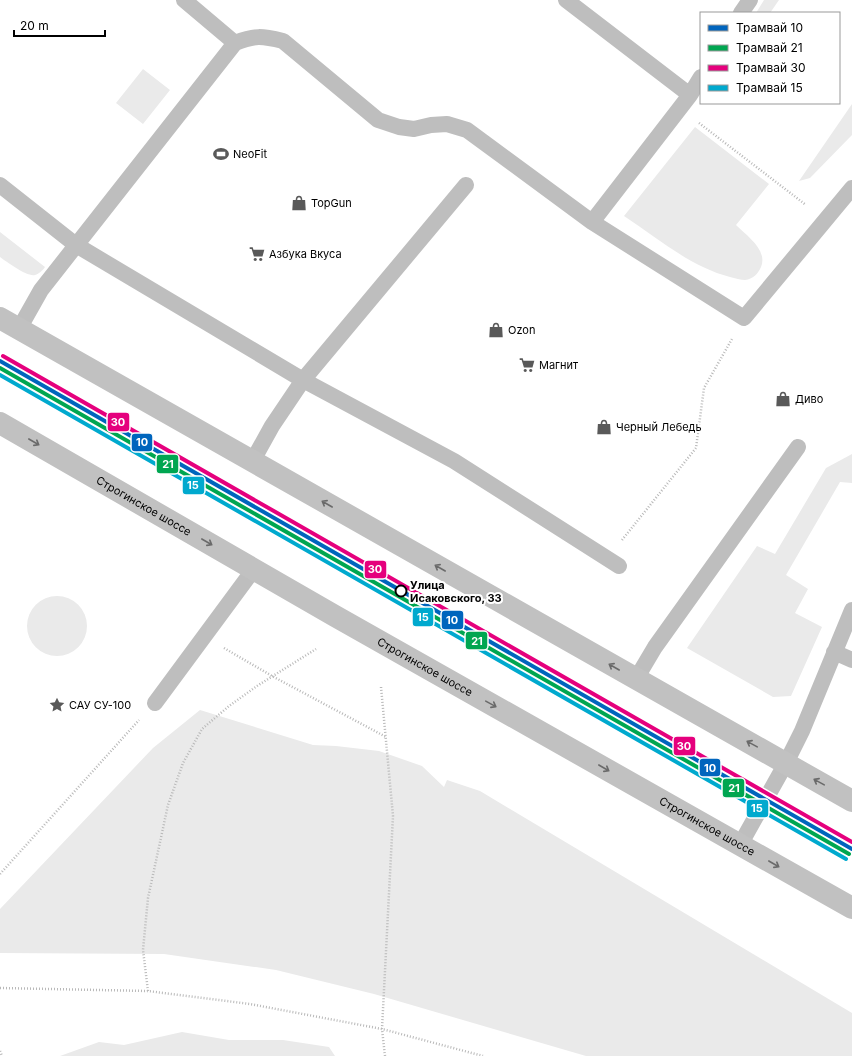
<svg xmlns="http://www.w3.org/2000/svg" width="852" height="1056" viewBox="0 0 852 1056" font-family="Inter,sans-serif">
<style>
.green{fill:#eaeaea}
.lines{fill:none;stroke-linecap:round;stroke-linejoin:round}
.path{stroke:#b8b8b8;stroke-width:2.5;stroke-dasharray:1 2;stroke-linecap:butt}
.service{stroke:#bebebe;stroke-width:16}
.secondary{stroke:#c1c1c1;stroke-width:22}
.tram-1-casing{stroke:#fff;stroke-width:7}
.tram-2-casing{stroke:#fff;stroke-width:7}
.tram-3-casing{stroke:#fff;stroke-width:7}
.tram-4-casing{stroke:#fff;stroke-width:7}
.tram-1{stroke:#0065bd;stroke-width:4}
.tram-2{stroke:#00a651;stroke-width:4}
.tram-3{stroke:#e5007d;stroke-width:4}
.tram-4{stroke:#00a9ce;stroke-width:4}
.oneway{stroke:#6a6a6a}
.stop-dot{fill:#fff;stroke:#000;stroke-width:2}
.labels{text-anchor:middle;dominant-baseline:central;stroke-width:4;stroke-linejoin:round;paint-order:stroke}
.poi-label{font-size:11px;fill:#000;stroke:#fff;text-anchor:start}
.street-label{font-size:11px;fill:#000;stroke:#fff}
.stop-label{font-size:11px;font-weight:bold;fill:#000;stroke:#fff;text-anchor:start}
.line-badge{stroke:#fff;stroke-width:1.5}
.badge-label{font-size:11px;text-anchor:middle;font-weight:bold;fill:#fff}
</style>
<rect width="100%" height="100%" fill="#fff"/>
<path class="green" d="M 764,0 L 779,0 L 770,13 L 756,13 Z
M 143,69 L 170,90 L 143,124 L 116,103 Z
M 852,104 L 852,135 L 810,178 L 799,181 Z
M 695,127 L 769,184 L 736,225 C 747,236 768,250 761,267 C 758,274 753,279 745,280 C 741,280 735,278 730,277 C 691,267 657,238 624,216 Z
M 0,232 L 45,267 C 43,270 39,274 35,275 C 27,277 7,262 0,257 Z
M 852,454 L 852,483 L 840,482 L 786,575 L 808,589 L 795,613 L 822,627 L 791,696 L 773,697 L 687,648 L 757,546 L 775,554 L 826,468 Z
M27 626a30 30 0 1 1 60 0a30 30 0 1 1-60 0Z
M 200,710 L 313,745 L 336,746 L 379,751 L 422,766 L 444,787 L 447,780 L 480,791 L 852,1013 L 852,1056 L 586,1056 L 374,994 L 276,970 L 164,954 L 0,953 L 0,909 L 153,748 Z
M 182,1032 L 229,1040 L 283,1040 L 329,1047 L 335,1056 L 60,1056 L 99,1042 L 124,1045 Z"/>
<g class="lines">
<path class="path" d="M 699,123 L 806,205
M 622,540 L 696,448 L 704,388 L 732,339
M 224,648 L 272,676 L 386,737
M 381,687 L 393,816 L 382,1029 L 385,1056
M 0,874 L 139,720
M 0,988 L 148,991 L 250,1004 L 382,1029 L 483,1056
M 148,991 L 143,950 L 148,898 L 168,805 L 183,763 L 202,729 L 229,706 L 257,686 L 316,649
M 0,1051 L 2,1056"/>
<path class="service" d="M 184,0 L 235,43
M 566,0 L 690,95 L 701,77
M 741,13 L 750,0
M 0,185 L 76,245 L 303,380 L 454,461 L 619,566
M 592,222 L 690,95
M 19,329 L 41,290 L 235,43 C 255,35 262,36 283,41 L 378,120 L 399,127 L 414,129 L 431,125 L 447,124 L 467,130 L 592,222 L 744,318 L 852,188
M 252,462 L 272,426 L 303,380 L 466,185
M 834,652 L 852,660
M 636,679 L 655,647 L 798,447
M 155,703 L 254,569
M 740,845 L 786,763 L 802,731 L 852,610"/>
<g class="secondary">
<path d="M 0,318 L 852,801"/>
<path id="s1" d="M 0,423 L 335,616 L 852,908"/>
</g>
<defs>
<path id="tram-1" d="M 0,361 L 852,849"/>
<path id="tram-2" d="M 0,368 L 849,854"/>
<path id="tram-3" d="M 3,356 L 852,842"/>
<path id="tram-4" d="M 0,375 L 846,859"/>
</defs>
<use href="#tram-1" class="tram-1-casing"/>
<use href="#tram-2" class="tram-2-casing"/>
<use href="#tram-3" class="tram-3-casing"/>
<use href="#tram-4" class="tram-4-casing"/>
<use href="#tram-1" class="tram-1"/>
<use href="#tram-2" class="tram-2"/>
<use href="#tram-3" class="tram-3"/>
<use href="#tram-4" class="tram-4"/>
</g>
<defs><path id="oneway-shaft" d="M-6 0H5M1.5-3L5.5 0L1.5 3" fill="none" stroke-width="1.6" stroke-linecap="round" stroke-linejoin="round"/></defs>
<g class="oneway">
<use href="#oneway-shaft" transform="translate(34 442) rotate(30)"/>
<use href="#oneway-shaft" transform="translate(327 504) rotate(-150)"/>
<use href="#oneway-shaft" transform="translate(207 542) rotate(30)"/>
<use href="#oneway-shaft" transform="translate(440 568) rotate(-150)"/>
<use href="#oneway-shaft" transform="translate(614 667) rotate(-150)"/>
<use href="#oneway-shaft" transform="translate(491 704) rotate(29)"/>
<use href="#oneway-shaft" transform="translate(752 744) rotate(-151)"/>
<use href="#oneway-shaft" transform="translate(604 768) rotate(30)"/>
<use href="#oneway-shaft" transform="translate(819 782) rotate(-151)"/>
<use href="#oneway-shaft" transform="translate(774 864) rotate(30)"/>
</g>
<defs>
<symbol id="stadium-bare" viewBox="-9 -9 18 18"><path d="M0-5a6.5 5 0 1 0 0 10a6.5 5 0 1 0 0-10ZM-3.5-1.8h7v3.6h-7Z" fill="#595959" stroke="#fff" stroke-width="2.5" paint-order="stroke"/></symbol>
<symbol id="shop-bare" viewBox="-9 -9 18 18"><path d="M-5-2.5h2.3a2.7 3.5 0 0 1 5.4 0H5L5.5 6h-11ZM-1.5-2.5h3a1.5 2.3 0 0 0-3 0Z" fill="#595959" stroke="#fff" stroke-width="2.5" paint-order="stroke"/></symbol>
<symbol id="supermarket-bare" viewBox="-9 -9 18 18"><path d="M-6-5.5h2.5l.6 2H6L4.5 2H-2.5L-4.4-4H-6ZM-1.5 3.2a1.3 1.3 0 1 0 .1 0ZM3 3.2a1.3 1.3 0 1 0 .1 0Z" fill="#595959" stroke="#fff" stroke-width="2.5" paint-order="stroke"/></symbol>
<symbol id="sight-bare" viewBox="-9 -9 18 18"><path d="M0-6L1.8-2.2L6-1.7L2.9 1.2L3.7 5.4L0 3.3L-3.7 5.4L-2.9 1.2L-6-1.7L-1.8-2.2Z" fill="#595959" stroke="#fff" stroke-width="2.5" paint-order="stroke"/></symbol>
</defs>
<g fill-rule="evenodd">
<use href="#stadium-bare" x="210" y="143" width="22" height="22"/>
<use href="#shop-bare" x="288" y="192" width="22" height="22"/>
<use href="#supermarket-bare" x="246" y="243" width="22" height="22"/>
<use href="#shop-bare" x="485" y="319" width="22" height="22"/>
<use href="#supermarket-bare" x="516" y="354" width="22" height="22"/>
<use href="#shop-bare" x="772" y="388" width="22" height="22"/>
<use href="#shop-bare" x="593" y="416" width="22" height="22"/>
<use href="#sight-bare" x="46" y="694" width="22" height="22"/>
</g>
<circle class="stop-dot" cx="401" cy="591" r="5.5"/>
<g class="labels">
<g class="poi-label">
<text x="233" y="154">NeoFit</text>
<text x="311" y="203">TopGun</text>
<text x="269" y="254">Азбука Вкуса</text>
<text x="508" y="330">Ozon</text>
<text x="539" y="365">Магнит</text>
<text x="795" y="399">Диво</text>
<text x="616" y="427">Черный Лебедь</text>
<text x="69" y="705">САУ СУ-100</text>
</g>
<g class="street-label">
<text stroke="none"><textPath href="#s1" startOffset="166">Строгинское шоссе</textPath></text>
<text stroke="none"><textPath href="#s1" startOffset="490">Строгинское шоссе</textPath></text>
<text stroke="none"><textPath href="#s1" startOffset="814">Строгинское шоссе</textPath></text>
</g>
<g class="stop-label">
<text x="410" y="585">Улица<tspan x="410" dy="13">Исаковского, 33</tspan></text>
</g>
</g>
<g class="line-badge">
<rect x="107" y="412" width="23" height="20" rx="4" fill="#e5007d"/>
<rect x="131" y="433" width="22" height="19" rx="4" fill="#0065bd"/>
<rect x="156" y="454" width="23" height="20" rx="4" fill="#00a651"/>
<rect x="182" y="476" width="23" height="19" rx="4" fill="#00a9ce"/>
<rect x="364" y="560" width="23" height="19" rx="4" fill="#e5007d"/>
<rect x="412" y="607" width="22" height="20" rx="4" fill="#00a9ce"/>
<rect x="441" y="610" width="23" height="20" rx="4" fill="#0065bd"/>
<rect x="465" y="631" width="23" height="19" rx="4" fill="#00a651"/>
<rect x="673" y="736" width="23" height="20" rx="4" fill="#e5007d"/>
<rect x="699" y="758" width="22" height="19" rx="4" fill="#0065bd"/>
<rect x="722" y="778" width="23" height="20" rx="4" fill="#00a651"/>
<rect x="746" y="799" width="23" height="19" rx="4" fill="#00a9ce"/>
</g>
<g class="badge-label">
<text x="118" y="426">30</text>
<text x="142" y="446">10</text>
<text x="168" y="468">21</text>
<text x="193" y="489">15</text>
<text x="375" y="573">30</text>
<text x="423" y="621">15</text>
<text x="452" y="624">10</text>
<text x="477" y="645">21</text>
<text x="684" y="750">30</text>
<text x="710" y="772">10</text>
<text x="734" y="792">21</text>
<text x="757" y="812">15</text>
</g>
<rect x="700" y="12" width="140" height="92" fill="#ffffff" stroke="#999999"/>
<rect x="708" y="25" width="20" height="6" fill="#0065bd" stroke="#999999"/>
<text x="736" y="32" font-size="12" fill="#000000">Трамвай 10</text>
<rect x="708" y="45" width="20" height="6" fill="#00a651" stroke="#999999"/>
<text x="736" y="52" font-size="12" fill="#000000">Трамвай 21</text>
<rect x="708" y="65" width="20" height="6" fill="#e5007d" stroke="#999999"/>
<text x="736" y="72" font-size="12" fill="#000000">Трамвай 30</text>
<rect x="708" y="85" width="20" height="6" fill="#00a9ce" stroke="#999999"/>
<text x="736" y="92" font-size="12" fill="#000000">Трамвай 15</text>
<path d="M14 30v6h91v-6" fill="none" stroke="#000000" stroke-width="2"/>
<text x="20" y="30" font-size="12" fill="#000000" stroke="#ffffff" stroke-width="3" paint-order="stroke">20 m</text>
</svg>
